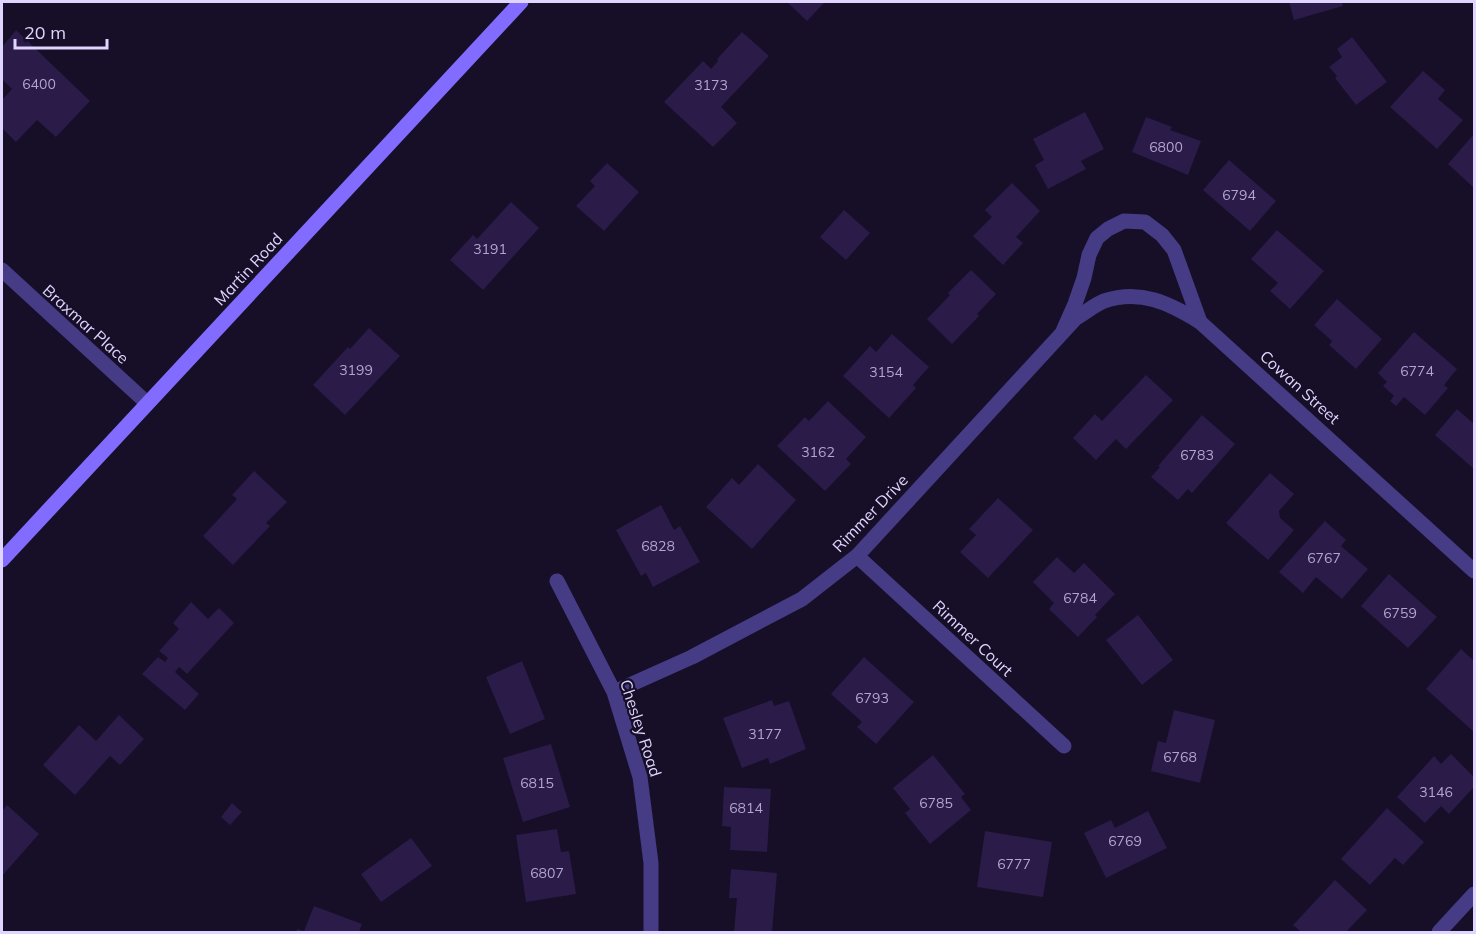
<svg xmlns="http://www.w3.org/2000/svg" width="1476" height="934" viewBox="0 0 1476 934" font-family="Mulish,sans-serif">
<style>
.building{fill:#2a1b48}
.lines{fill:none;stroke-linecap:round;stroke-linejoin:round}
.lane{stroke:#463b85;stroke-width:15}
.street{stroke:#463b85;stroke-width:15}
.secondary{stroke:#826cff;stroke-width:15}
.labels{text-anchor:middle;dominant-baseline:central;stroke-width:4.5;stroke-linejoin:round;paint-order:stroke}
.number-label{font-size:14px;fill:#b2a6d1}
.street-label{font-size:16px;fill:#dfd5ff;stroke:#160f27}
</style>
<rect width="100%" height="100%" fill="#160f27"/>
<path class="building" d="M 787,2 L 825,2 L 807,21 Z
M 1289,2 L 1342,2 L 1343,6 L 1294,20 Z
M 16,30 L 90,101 L 56,137 L 37,120 L 16,142 L 2,128 L 2,100 L 12,89 L 2,79 L 2,47 Z
M 742,32 L 769,56 L 721,107 L 737,123 L 713,147 L 664,102 L 703,61 L 711,69 L 718,61 L 717,59 Z
M 1352,37 L 1387,82 L 1356,105 L 1335,78 L 1337,76 L 1329,67 L 1342,57 L 1337,49 Z
M 1423,71 L 1445,90 L 1438,99 L 1463,120 L 1437,149 L 1390,107 Z
M 1085,112 L 1104,149 L 1081,161 L 1086,169 L 1048,189 L 1035,165 L 1044,160 L 1033,139 Z
M 1146,117 L 1172,127 L 1170,130 L 1201,141 L 1188,175 L 1132,152 Z
M 1474,134 L 1474,186 L 1473,187 L 1448,164 Z
M 1229,160 L 1276,201 L 1250,231 L 1203,190 Z
M 607,163 L 639,192 L 604,231 L 576,206 L 595,186 L 590,181 Z
M 1012,183 L 1040,211 L 1016,237 L 1023,243 L 1003,265 L 973,236 L 992,217 L 985,210 Z
M 511,202 L 539,228 L 483,290 L 450,260 L 473,235 L 477,239 Z
M 844,210 L 870,233 L 846,260 L 820,237 Z
M 1277,230 L 1324,271 L 1290,309 L 1270,291 L 1278,283 L 1251,259 Z
M 971,270 L 996,294 L 977,314 L 979,316 L 952,344 L 927,319 L 950,295 L 948,293 Z
M 1337,299 L 1382,339 L 1356,369 L 1329,345 L 1332,341 L 1314,325 Z
M 369,328 L 400,356 L 345,415 L 313,385 L 348,347 L 350,349 Z
M 1414,332 L 1457,369 L 1444,385 L 1448,388 L 1425,415 L 1404,397 L 1396,406 L 1390,401 L 1394,396 L 1383,386 L 1387,382 L 1378,373 Z
M 892,334 L 929,367 L 913,385 L 916,388 L 889,418 L 843,376 L 870,346 L 876,352 Z
M 1146,375 L 1173,400 L 1126,449 L 1116,439 L 1096,460 L 1073,438 L 1095,414 L 1102,421 Z
M 828,401 L 866,437 L 846,459 L 851,464 L 825,491 L 777,446 L 805,417 L 809,421 Z
M 1457,409 L 1474,424 L 1474,469 L 1435,435 Z
M 1202,415 L 1235,444 L 1192,493 L 1188,489 L 1178,500 L 1151,477 L 1160,467 L 1158,466 Z
M 758,464 L 796,500 L 752,549 L 706,507 L 732,478 L 739,485 Z
M 254,471 L 287,502 L 266,523 L 270,526 L 233,565 L 203,536 L 237,499 L 232,495 Z
M 1270,473 L 1294,494 L 1279,511 L 1280,518 L 1294,530 L 1268,560 L 1226,523 Z
M 998,498 L 1033,530 L 988,578 L 960,552 L 976,535 L 969,529 Z
M 661,505 L 674,530 L 680,526 L 700,562 L 653,587 L 646,573 L 641,576 L 616,530 Z
M 1325,521 L 1346,540 L 1341,546 L 1368,569 L 1342,599 L 1316,577 L 1303,593 L 1279,572 Z
M 1057,557 L 1074,573 L 1084,563 L 1115,594 L 1095,615 L 1097,617 L 1078,637 L 1049,609 L 1054,603 L 1033,582 Z
M 1389,574 L 1437,617 L 1408,648 L 1361,606 Z
M 191,602 L 208,619 L 219,608 L 234,623 L 187,674 L 179,667 L 175,672 L 199,694 L 185,710 L 142,674 L 158,657 L 165,662 L 168,658 L 159,651 L 179,629 L 173,623 Z
M 1138,615 L 1173,660 L 1142,685 L 1106,640 Z
M 1461,649 L 1474,661 L 1474,732 L 1426,689 Z
M 864,657 L 914,702 L 876,744 L 857,727 L 862,722 L 831,694 Z
M 522,661 L 545,719 L 510,734 L 486,677 Z
M 772,700 L 774,706 L 789,701 L 806,749 L 770,764 L 768,758 L 742,768 L 723,718 Z
M 1174,710 L 1215,720 L 1200,783 L 1151,771 L 1158,741 L 1166,743 Z
M 119,715 L 144,739 L 120,765 L 110,756 L 75,795 L 43,765 L 79,725 L 96,741 Z
M 551,744 L 570,807 L 523,822 L 503,758 Z
M 1451,754 L 1474,777 L 1474,787 L 1449,814 L 1441,806 L 1425,823 L 1397,797 L 1434,756 L 1441,764 Z
M 933,755 L 965,794 L 961,797 L 971,810 L 930,844 L 905,813 L 910,809 L 893,788 Z
M 724,787 L 771,789 L 767,852 L 730,850 L 731,827 L 722,826 Z
M 232,803 L 242,812 L 230,825 L 221,817 Z
M 7,805 L 39,834 L 2,876 L 2,811 Z
M 1387,808 L 1424,842 L 1403,865 L 1395,858 L 1370,885 L 1341,859 Z
M 1148,811 L 1167,848 L 1106,878 L 1084,833 L 1111,820 L 1115,828 Z
M 557,829 L 561,852 L 569,851 L 576,894 L 526,902 L 516,835 Z
M 985,831 L 1052,842 L 1043,897 L 977,887 Z
M 411,838 L 432,866 L 381,902 L 361,874 Z
M 731,869 L 777,873 L 772,932 L 734,932 L 737,898 L 729,898 Z
M 1335,880 L 1367,910 L 1346,932 L 1301,932 L 1293,925 Z
M 314,906 L 362,924 L 359,932 L 296,932 L 297,929 L 304,931 Z"/>
<g class="lines">
<path class="lane" d="M 1063,331 L 1075,304 L 1084,278 L 1089,255 L 1097,238 L 1108,229 L 1124,221 L 1145,222 L 1162,235 L 1174,250 L 1200,322"/>
<path class="street" d="M 2,270 L 147,403
M 857,556 L 1064,746
M 557,581 L 614,692 L 640,777 L 651,863 L 651,932
M 614,692 L 692,657 L 802,599 L 857,556 L 1076,318 C 1085,313 1094,305 1104,301 C 1141,289 1169,303 1200,322 L 1474,571
M 1439,932 L 1474,894"/>
<path class="secondary" d="M 2,560 L 521,2"/>
</g>
<g class="labels">
<g class="number-label">
<text x="39" y="84">6400</text>
<text x="711" y="85">3173</text>
<text x="1166" y="147">6800</text>
<text x="1239" y="195">6794</text>
<text x="490" y="249">3191</text>
<text x="356" y="370">3199</text>
<text x="1417" y="371">6774</text>
<text x="886" y="372">3154</text>
<text x="818" y="452">3162</text>
<text x="1197" y="455">6783</text>
<text x="658" y="546">6828</text>
<text x="1324" y="558">6767</text>
<text x="1080" y="598">6784</text>
<text x="1400" y="613">6759</text>
<text x="872" y="698">6793</text>
<text x="765" y="734">3177</text>
<text x="1180" y="757">6768</text>
<text x="537" y="783">6815</text>
<text x="1436" y="792">3146</text>
<text x="936" y="803">6785</text>
<text x="746" y="808">6814</text>
<text x="1125" y="841">6769</text>
<text x="1014" y="864">6777</text>
<text x="547" y="873">6807</text>
</g>
<g class="street-label">
<text transform="translate(248 269) rotate(-47)">Martin Road</text>
<text transform="translate(86 324) rotate(42)">Braxmar Place</text>
<text transform="translate(1300 387) rotate(42)">Cowan Street</text>
<text transform="translate(870 513) rotate(-46)">Rimmer Drive</text>
<text transform="translate(973 638) rotate(43)">Rimmer Court</text>
<text transform="translate(641 728) rotate(72)">Chesley Road</text>
</g>
</g>
<rect width="1476" height="934" fill="none" stroke="#dfd5ff" stroke-width="6"/>
<path d="M15 39v9h92v-9" fill="none" stroke="#dfd5ff" stroke-width="3"/>
<text x="24" y="39" font-size="18" fill="#dfd5ff" stroke="#160f27" stroke-width="4.5" paint-order="stroke">20 m</text>
</svg>
